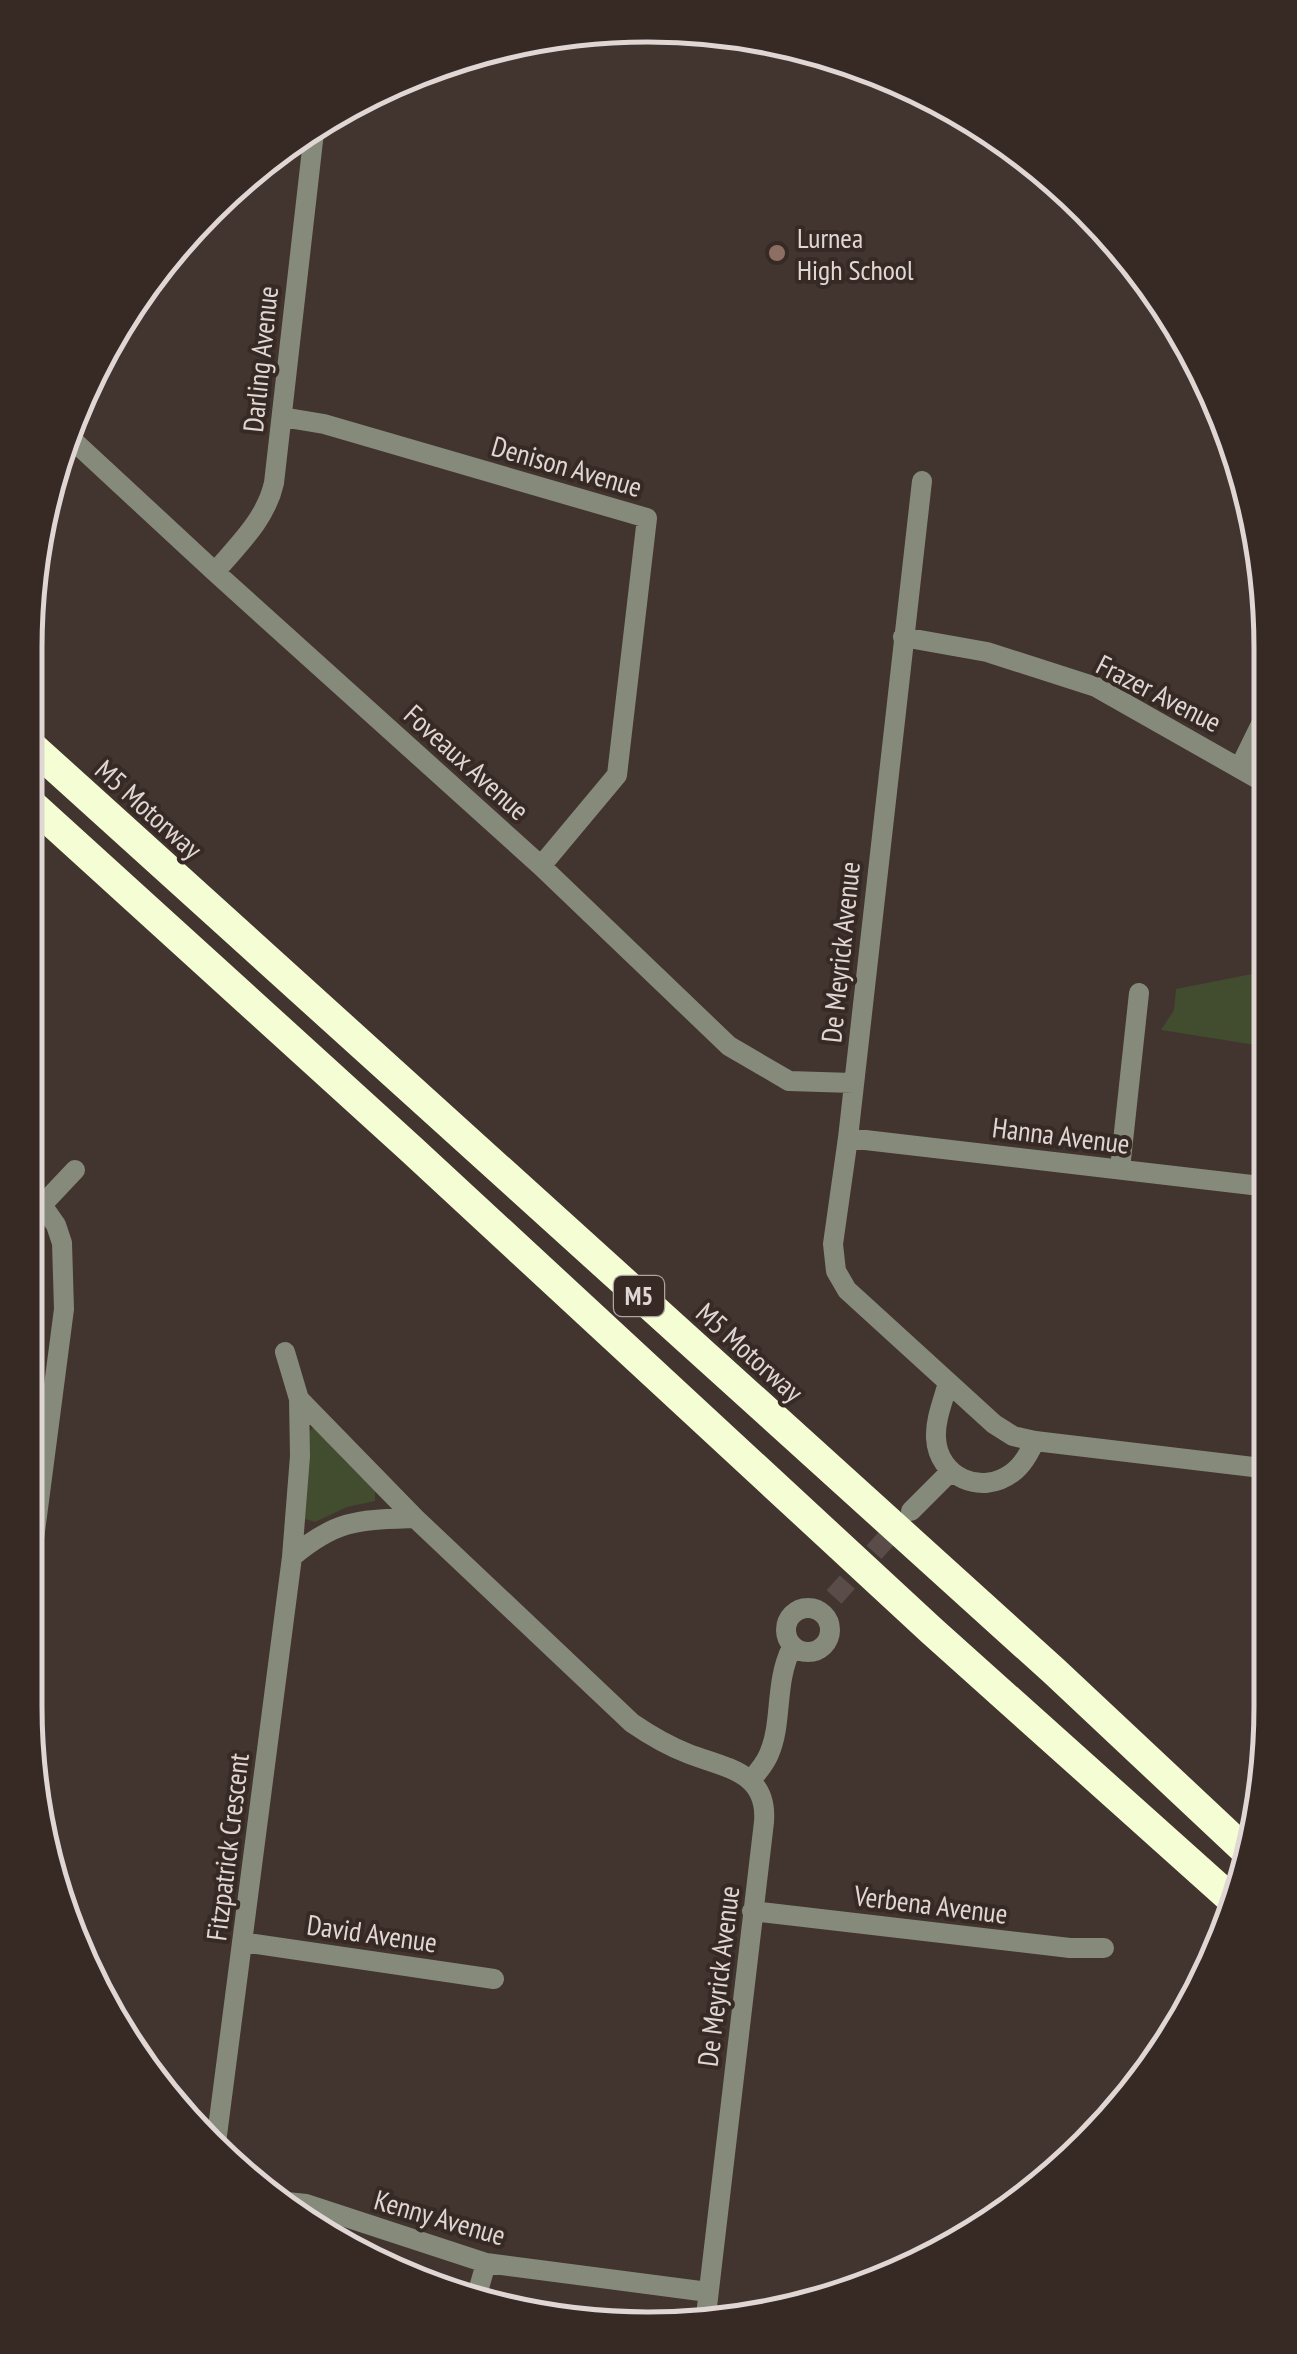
<svg xmlns="http://www.w3.org/2000/svg" width="1297" height="2354" viewBox="0 0 1297 2354" font-family="'PT Sans Narrow',sans-serif">
<style>
.green{fill:#424c2e}
.lines{fill:none;stroke-linecap:round;stroke-linejoin:round}
.minor-tunnel{stroke:#5a4c48;stroke-width:20;stroke-dasharray:20 10;stroke-linecap:butt}
.minor{stroke:#868a7a;stroke-width:20}
.motorway{stroke:#f4fdd4;stroke-width:30}
.education-dot{fill:#8d6e63;stroke:#372a25;stroke-width:4}
.labels{text-anchor:middle;dominant-baseline:central;stroke-width:8;stroke-linejoin:round;paint-order:stroke}
.shield{fill:#372a25;stroke:#ada3a0;stroke-width:2.5}
.shield-label{font-size:25px;font-weight:bold;fill:#e0d7d4}
.poi-label{font-size:28px;fill:#e0d7d4;stroke:#372a25;text-anchor:start}
.street-label{font-size:28px;fill:#e0d7d4;stroke:#372a25}
.rim{fill:none;stroke:#e0d7d4;stroke-width:5}
</style>
<rect width="100%" height="100%" fill="#42342f"/>
<path class="green" d="M 1268,903 L 1268,1047 L 1161,1030 L 1174,1010 L 1176,989 L 1257,973 L 1255,925 Z
M 313,1428 L 320,1428 L 343,1459 L 375,1488 L 375,1501 L 347,1507 L 315,1522 L 305,1519 L 308,1432 Z"/>
<g class="lines">
<path class="minor-tunnel" d="M 834,1597 L 903,1520"/>
<path class="minor" d="M 282,417 L 324,424 L 647,518 L 617,775 L 541,866
M 65,433 L 215,572 L 541,866 L 729,1046 L 789,1081 L 853,1083
M 922,481 L 848,1138 L 833,1244 L 836,1271 L 847,1290 L 994,1424 L 1013,1436 L 1035,1441 L 1270,1469
M 215,572 C 238,545 266,519 274,483 L 314,132
M 903,637 L 987,652 L 1096,687 L 1267,784
M 1240,767 L 1267,712
M 848,1138 L 1269,1187
M 1120,1169 L 1139,993
M 42,1205 L 75,1170
M 285,1352 L 299,1399 L 415,1518 L 632,1723 C 651,1736 668,1746 689,1754 C 726,1768 768,1772 764,1822 L 705,2324
M 948,1383 C 943,1401 935,1420 936,1438 C 938,1477 981,1496 1012,1473 C 1023,1465 1029,1453 1035,1441
M 911,1511 L 950,1472
M 292,1557 L 300,1456 L 299,1399
M786 1630a22 22 0 1 1 44 0a22 22 0 1 1-44 0Z
M 25,1608 L 64,1309 L 62,1243 L 56,1225 L 42,1205 L 26,1198
M 751,1780 C 758,1772 765,1764 769,1754 C 783,1722 774,1683 792,1647
M 752,1911 L 1070,1948 L 1104,1948
M 242,1942 L 494,1979
M 216,2143 L 292,1557 C 337,1519 359,1520 415,1518
M 277,2201 L 306,2204 L 486,2263 L 708,2292
M 475,2302 L 486,2263"/>
<path class="motorway" d="M 26,741 L 1054,1671 L 1249,1854
M 26,799 L 411,1149 L 932,1631 L 1239,1906"/>
</g>
<circle class="education-dot" cx="777" cy="253" r="10"/>
<g class="labels">
<rect class="shield" x="614" y="1276" width="50" height="40" rx="8"/>
<g class="shield-label">
<text x="639" y="1296">M5</text>
</g>
<g class="poi-label">
<text x="797" y="237">Lurnea<tspan x="797" dy="32">High School</tspan></text>
</g>
<g class="street-label">
<text transform="translate(260 359) rotate(-84)">Darling Avenue</text>
<text transform="translate(567 466) rotate(16)">Denison Avenue</text>
<text transform="translate(1159 693) rotate(27)">Frazer Avenue</text>
<text transform="translate(467 762) rotate(42)">Foveaux Avenue</text>
<text transform="translate(149 809) rotate(42)">M5 Motorway</text>
<text transform="translate(840 952) rotate(-84)">De Meyrick Avenue</text>
<text transform="translate(1061 1135) rotate(7)">Hanna Avenue</text>
<text transform="translate(750 1352) rotate(42)">M5 Motorway</text>
<text transform="translate(227 1847) rotate(-83)">Fitzpatrick Crescent</text>
<text transform="translate(931 1904) rotate(7)">Verbena Avenue</text>
<text transform="translate(372 1933) rotate(8)">David Avenue</text>
<text transform="translate(718 1976) rotate(-83)">De Meyrick Avenue</text>
<text transform="translate(440 2217) rotate(16)">Kenny Avenue</text>
</g>
</g>
<path d="M0 0H1297V2354H0ZM648 42H648A606 606 0 0 1 1254 648V1706A606 606 0 0 1 648 2312H648A606 606 0 0 1 42 1706V648A606 606 0 0 1 648 42Z" fill="#372a25" fill-rule="evenodd"/>
<path class="rim" d="M648 42H648A606 606 0 0 1 1254 648V1706A606 606 0 0 1 648 2312H648A606 606 0 0 1 42 1706V648A606 606 0 0 1 648 42Z"/>
</svg>
